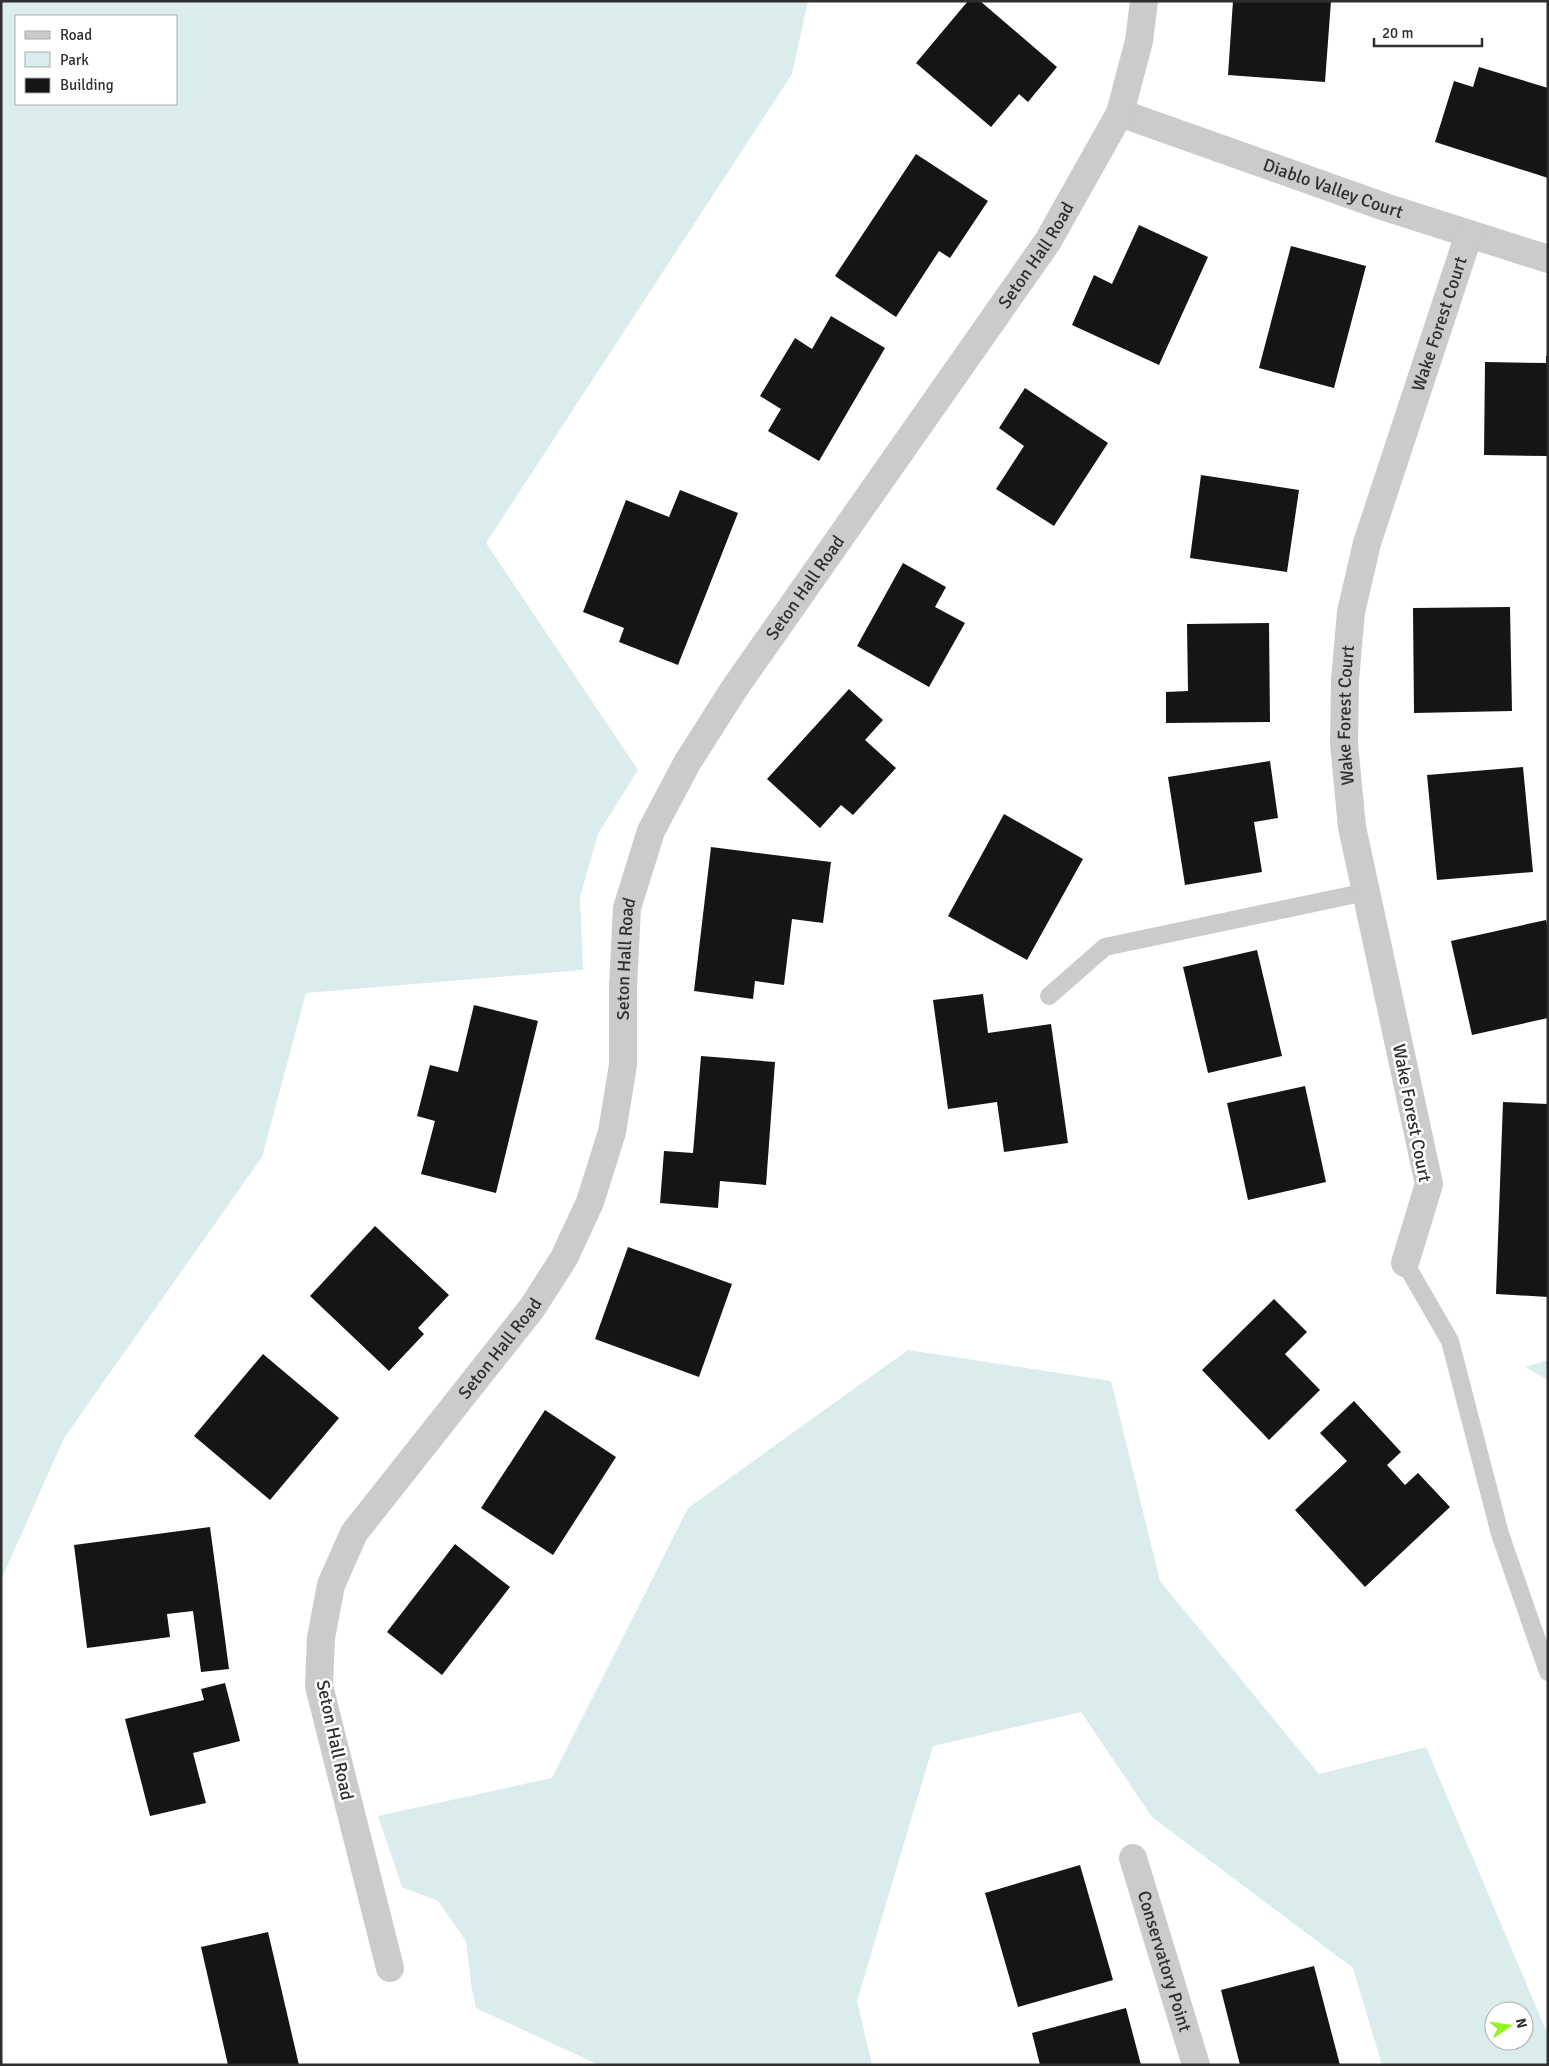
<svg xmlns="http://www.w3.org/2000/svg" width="1549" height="2066" viewBox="0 0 1549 2066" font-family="Signika,sans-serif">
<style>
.green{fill:#daecec;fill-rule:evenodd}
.building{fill:#151515}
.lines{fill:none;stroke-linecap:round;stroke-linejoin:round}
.service{stroke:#cbcbcb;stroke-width:18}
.minor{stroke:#cbcbcb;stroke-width:28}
.labels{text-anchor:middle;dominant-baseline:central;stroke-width:5;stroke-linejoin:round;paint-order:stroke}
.street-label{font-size:18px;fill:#2e2e2e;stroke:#fff}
</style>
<rect width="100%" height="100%" fill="#fff"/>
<path class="green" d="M 1,1 L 808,1 L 792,74 L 486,543 L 638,770 L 598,834 L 580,897 L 583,970 L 306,993 L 262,1157 L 64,1438 L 1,1580 ZM 16,16 L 176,16 L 176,104 L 16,104 Z
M 908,1350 L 1111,1381 L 1160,1581 L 1319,1774 L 1426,1747 L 1548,2035 L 1548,2065 L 1382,2065 L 1353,1968 L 1152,1817 L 1081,1712 L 933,1746 L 857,2001 L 872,2065 L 599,2065 L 476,2008 L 471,1984 L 466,1941 L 438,1901 L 402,1887 L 378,1816 L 552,1778 L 688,1508 ZM 1494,2011 L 1524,2011 L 1524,2041 L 1494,2041 Z
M 1548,1360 L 1548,1380 L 1525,1367 Z"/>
<path class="building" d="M 968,1 L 980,1 L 1057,67 L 1028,102 L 1019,94 L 991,127 L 916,63 Z
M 1233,1 L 1331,1 L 1325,82 L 1228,75 Z
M 1479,67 L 1548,88 L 1548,178 L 1435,142 L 1454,81 L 1473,87 Z
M 916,154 L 988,201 L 950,258 L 939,251 L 896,317 L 835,276 Z
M 1139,225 L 1208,257 L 1159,365 L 1072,325 L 1094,275 L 1112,284 Z
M 1291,246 L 1366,266 L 1334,388 L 1259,368 Z
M 831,316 L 885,348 L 819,461 L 768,431 L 781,409 L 760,396 L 795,338 L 812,349 Z
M 1546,356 L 1548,356 L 1548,456 L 1484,455 L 1485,362 L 1546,363 Z
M 1025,388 L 1108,443 L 1054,526 L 996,489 L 1024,446 L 999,428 Z
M 1201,475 L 1299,490 L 1287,572 L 1190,558 Z
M 680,490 L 738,513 L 678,665 L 619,642 L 624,628 L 583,612 L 626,500 L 669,517 Z
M 903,563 L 946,587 L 935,607 L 965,623 L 929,687 L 857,646 Z
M 1510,607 L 1512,711 L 1414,713 L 1413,608 Z
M 1269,623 L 1270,722 L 1166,723 L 1166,692 L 1188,691 L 1187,624 Z
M 849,689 L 883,720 L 865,740 L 896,768 L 853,815 L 841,805 L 820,828 L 767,779 Z
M 1270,761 L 1278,818 L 1254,822 L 1262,872 L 1185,885 L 1168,777 Z
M 1523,767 L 1533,872 L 1437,880 L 1427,775 Z
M 1004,814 L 1083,859 L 1027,960 L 948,916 Z
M 711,847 L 831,862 L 823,923 L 792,919 L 784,985 L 755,981 L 753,999 L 694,991 Z
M 1546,920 L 1548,928 L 1548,1018 L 1472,1035 L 1451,941 Z
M 1257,950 L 1282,1056 L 1208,1073 L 1183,967 Z
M 983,994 L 988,1033 L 1051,1024 L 1068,1143 L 1004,1152 L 997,1102 L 948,1109 L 933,1000 Z
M 474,1005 L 538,1021 L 496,1193 L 421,1174 L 435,1121 L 417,1116 L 430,1065 L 458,1072 Z
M 701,1056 L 775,1062 L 766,1185 L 720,1181 L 718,1208 L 660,1203 L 664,1151 L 693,1153 Z
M 1305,1086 L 1326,1182 L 1248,1200 L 1227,1103 Z
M 1503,1102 L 1548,1104 L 1548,1297 L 1496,1294 Z
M 375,1226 L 449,1295 L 418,1328 L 424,1334 L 389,1371 L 310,1296 Z
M 628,1247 L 732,1284 L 699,1377 L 595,1339 Z
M 1274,1299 L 1307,1332 L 1285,1354 L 1320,1390 L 1269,1440 L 1202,1370 Z
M 263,1354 L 339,1418 L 270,1500 L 194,1436 Z
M 1354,1401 L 1401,1452 L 1387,1465 L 1405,1485 L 1418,1473 L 1450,1507 L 1365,1587 L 1295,1510 L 1347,1461 L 1320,1433 Z
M 545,1410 L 616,1457 L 553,1555 L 481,1508 Z
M 210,1527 L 229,1669 L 201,1672 L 193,1611 L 167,1614 L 170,1637 L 87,1648 L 74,1545 Z
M 455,1544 L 510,1587 L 442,1675 L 387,1632 Z
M 225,1683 L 240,1741 L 193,1753 L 206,1803 L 150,1816 L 125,1719 L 204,1700 L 201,1689 Z
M 1080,1865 L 1113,1980 L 1018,2007 L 985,1893 Z
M 268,1932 L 299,2065 L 228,2065 L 201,1947 Z
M 1314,1966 L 1340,2065 L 1240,2065 L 1221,1990 Z
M 1126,2008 L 1141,2065 L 1040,2065 L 1032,2033 Z"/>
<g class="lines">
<path class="service" d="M 1049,996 L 1105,947 L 1366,892
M 1405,1263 L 1450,1341 L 1500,1534 L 1548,1672"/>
<g class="minor">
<path id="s1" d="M 1120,113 L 1385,207 L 1548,259"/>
<path id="s2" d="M 1405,1263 L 1429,1184 L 1352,827 L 1344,744 L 1345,680 L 1351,612 L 1367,543 L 1469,234"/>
<path id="s3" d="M 1133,1858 L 1196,2065"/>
<path id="s4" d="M 390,1968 L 319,1686 L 321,1638 L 331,1585 L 354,1533 L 532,1308 L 564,1258 L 590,1202 L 612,1132 L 623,1065 L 623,987 L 627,908 L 651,831 L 687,763 L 734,689 L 1048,241 L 1120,113 L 1139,41 L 1144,1"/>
</g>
</g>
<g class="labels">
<g class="street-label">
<text stroke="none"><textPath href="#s1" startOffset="226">Diablo Valley Court</textPath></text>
<text stroke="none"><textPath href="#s4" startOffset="1930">Seton Hall Road</textPath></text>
<text stroke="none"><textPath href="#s2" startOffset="965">Wake Forest Court</textPath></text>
<text stroke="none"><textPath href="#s4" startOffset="1525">Seton Hall Road</textPath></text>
<text stroke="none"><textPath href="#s2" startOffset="560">Wake Forest Court</textPath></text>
<text stroke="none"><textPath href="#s4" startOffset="1105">Seton Hall Road</textPath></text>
<text transform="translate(1412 1113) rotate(79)">Wake Forest Court</text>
<text stroke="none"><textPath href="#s4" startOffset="685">Seton Hall Road</textPath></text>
<text transform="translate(335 1740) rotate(78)">Seton Hall Road</text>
<text stroke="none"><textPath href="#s3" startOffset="108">Conservatory Point</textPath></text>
</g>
</g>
<rect width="1549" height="2066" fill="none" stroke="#2e2e2e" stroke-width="5"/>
<rect x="15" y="15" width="162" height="90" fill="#ffffff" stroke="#ababab"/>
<rect x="25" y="31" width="25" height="8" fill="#cbcbcb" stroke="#ababab"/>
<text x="60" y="40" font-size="15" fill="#2e2e2e">Road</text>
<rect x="25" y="52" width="25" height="15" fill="#daecec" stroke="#ababab"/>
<text x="60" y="65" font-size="15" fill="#2e2e2e">Park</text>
<rect x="25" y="78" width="25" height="15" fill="#151515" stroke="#ababab"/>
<text x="60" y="90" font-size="15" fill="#2e2e2e">Building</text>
<g transform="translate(1509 2026) rotate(77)"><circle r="24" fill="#ffffff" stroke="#ababab"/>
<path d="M0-4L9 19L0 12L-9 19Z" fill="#94f223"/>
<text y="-8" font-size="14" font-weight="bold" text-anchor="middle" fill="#2e2e2e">N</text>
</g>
<path d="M1374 38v8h108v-8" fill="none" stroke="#2e2e2e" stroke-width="2.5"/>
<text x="1382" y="38" font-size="15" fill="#2e2e2e" stroke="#ffffff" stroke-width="4" paint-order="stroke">20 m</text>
</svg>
